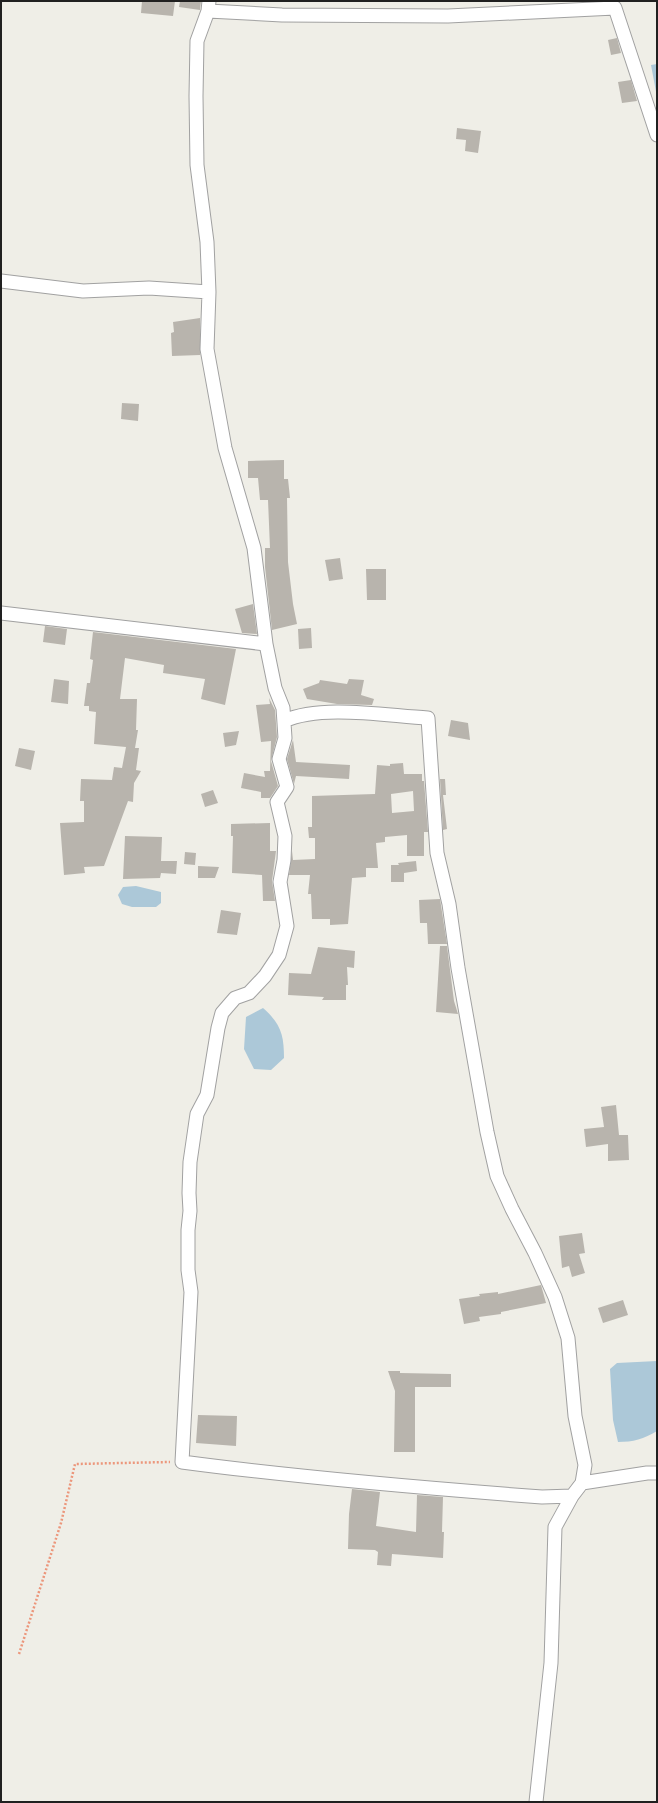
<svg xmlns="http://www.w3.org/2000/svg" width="658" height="1803" viewBox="0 0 658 1803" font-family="'Titillium Web',sans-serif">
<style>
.water{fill:#acc8d8}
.building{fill:#b8b4ad;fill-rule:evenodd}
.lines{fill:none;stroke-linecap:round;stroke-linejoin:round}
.street-casing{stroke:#a1a1a1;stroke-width:15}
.path{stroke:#ec967b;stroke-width:2.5;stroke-dasharray:2 2;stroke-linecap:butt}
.street{stroke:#fff;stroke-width:13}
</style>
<rect width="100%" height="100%" fill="#efeee7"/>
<path class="water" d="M 657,64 L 657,97 L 651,65 Z
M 136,886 L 161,892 L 161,903 L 156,907 L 132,907 L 122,904 L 118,895 L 123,887 Z
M 263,1008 C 281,1024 284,1035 284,1058 L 271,1070 L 254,1069 L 244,1049 L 246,1017 Z
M 657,1361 L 657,1431 C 644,1439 633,1442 618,1442 L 613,1420 L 610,1369 L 617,1363 Z"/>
<path class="building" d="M 142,1 L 175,1 L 173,16 L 141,13 Z
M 180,1 L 201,1 L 200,10 L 179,7 Z
M 617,38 L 621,53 L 611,55 L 608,40 Z
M 631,80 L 637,101 L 622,103 L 618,82 Z
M 457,128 L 481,131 L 478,153 L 465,151 L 466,140 L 456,139 Z
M 200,318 L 200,355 L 172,356 L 171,333 L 174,332 L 173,322 Z
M 122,403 L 139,404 L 138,421 L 121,419 Z
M 284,460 L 284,479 L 288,479 L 290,498 L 287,498 L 288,562 L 293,604 L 297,624 L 272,630 L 265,567 L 265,548 L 270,548 L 268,500 L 260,500 L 258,478 L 248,478 L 248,461 Z
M 340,558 L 343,579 L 329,581 L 325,560 Z
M 366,569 L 386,569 L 386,600 L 367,600 Z
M 253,604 L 257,634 L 242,633 L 235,609 Z
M 45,626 L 67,629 L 65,645 L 43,642 Z
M 311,628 L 312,648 L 299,649 L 298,629 Z
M 93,632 L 236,649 L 225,705 L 201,699 L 205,679 L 163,673 L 164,665 L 125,658 L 120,699 L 137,699 L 136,730 L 138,730 L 135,748 L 139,748 L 136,770 L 141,771 L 134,783 L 133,802 L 128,801 L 104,866 L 84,867 L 85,873 L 64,875 L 60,823 L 84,822 L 84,801 L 80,801 L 81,779 L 112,780 L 114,767 L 122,768 L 126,747 L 94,744 L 96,712 L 89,711 L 89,706 L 84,706 L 87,683 L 90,683 L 93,660 L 90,659 Z
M 54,679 L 69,681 L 68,704 L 51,702 Z
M 349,679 L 364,680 L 361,695 L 374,699 L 372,705 L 337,704 L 307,699 L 303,689 L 319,683 L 320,680 L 347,684 Z
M 269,698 L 275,710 L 277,737 L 271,761 L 278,786 L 270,798 L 261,798 L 261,792 L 241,788 L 244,773 L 265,777 L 264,771 L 270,771 L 271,741 L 261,742 L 256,705 L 270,704 Z
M 451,720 L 468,723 L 470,740 L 448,736 Z
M 239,731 L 236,745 L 225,747 L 223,733 Z
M 293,740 L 296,762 L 350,765 L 349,779 L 296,776 L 294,784 L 287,759 Z
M 19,748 L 35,751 L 31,770 L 15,766 Z
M 403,763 L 404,774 L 422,774 L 422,781 L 424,781 L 428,832 L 424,832 L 424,856 L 407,856 L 407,835 L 385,837 L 385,842 L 376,843 L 378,868 L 366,868 L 366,877 L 352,878 L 348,924 L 330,925 L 330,919 L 312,919 L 311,894 L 308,894 L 310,875 L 289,875 L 292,851 L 293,860 L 315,859 L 315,838 L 309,838 L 308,827 L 312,827 L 312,796 L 375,794 L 377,765 L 390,766 L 390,764 ZM 413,791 L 414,811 L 392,813 L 391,794 Z
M 440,779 L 445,779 L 446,795 L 443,795 L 447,829 L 443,830 Z
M 213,790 L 218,803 L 205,807 L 201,794 Z
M 270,823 L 270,851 L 276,851 L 272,881 L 275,901 L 263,901 L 262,875 L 232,873 L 233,836 L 231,836 L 231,824 Z
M 125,836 L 162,837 L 161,861 L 177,861 L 176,874 L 161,873 L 160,878 L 123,879 Z
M 185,852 L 196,853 L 195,865 L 184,864 Z
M 416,861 L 417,871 L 404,873 L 404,882 L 391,882 L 391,865 L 399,865 L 398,863 Z
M 198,866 L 219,867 L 215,878 L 198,878 Z
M 440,899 L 447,944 L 428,944 L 427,923 L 420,923 L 419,900 Z
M 221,910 L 241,913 L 237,935 L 217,933 Z
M 440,946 L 447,946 L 454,1001 L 458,1014 L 436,1012 Z
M 318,947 L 355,951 L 354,968 L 347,967 L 348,985 L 346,985 L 346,1000 L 322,1000 L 324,997 L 288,995 L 289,973 L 311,974 Z
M 616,1105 L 619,1135 L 628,1135 L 629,1160 L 608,1161 L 608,1144 L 586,1147 L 584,1129 L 604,1127 L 601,1107 Z
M 582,1233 L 585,1253 L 579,1254 L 585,1273 L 572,1277 L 569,1266 L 562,1268 L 559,1236 Z
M 541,1285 L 546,1303 L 501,1312 L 501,1314 L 479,1317 L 480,1321 L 464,1324 L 459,1299 L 480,1296 L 479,1294 L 498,1292 L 498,1294 Z
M 623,1300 L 628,1315 L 603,1323 L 598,1308 Z
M 388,1371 L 400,1371 L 400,1373 L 451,1374 L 451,1387 L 415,1387 L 415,1452 L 394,1452 L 395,1391 Z
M 198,1415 L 237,1416 L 236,1446 L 196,1443 Z
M 352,1489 L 380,1492 L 376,1526 L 416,1532 L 417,1495 L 443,1497 L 442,1532 L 444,1532 L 443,1558 L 392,1554 L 391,1566 L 377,1565 L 378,1552 L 375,1550 L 348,1549 L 349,1514 Z"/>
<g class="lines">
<defs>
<path id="street" d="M 208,11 L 282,15 L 448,16 L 615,8 L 657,135
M 1,281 L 83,291 L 149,288 L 209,292
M 1,613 L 266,644 L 254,548 L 225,448 L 207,349 L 209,292 L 207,242 L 197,165 L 196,96 L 197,41 L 208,11 L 209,1
M 266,644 L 275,688 L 283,708 L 285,738 L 279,759 L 287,787 L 277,802 L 285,836 L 284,860 L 280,882 L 287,926 L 279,955 L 265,976 L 249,993 L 235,998 L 222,1013 L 218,1028 L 207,1095 L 197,1114 L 190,1162 L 189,1193 L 190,1211 L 188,1230 L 188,1270 L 191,1292 L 182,1462 C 302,1478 422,1488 542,1497 L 572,1496
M 284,721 C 322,704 387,716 428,718 L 437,853 L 449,904 L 458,968 L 487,1132 L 497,1176 L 512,1209 L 535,1253 L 555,1297 L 568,1338 L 575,1416 L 585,1465 L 582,1483
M 536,1802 L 551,1663 L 555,1527 L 572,1496 L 582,1483 L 647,1473 L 657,1473"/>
</defs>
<use href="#street" class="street-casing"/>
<path class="path" d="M 19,1654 L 61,1523 L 75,1464 L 170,1462"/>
<use href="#street" class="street"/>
</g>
<rect width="658" height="1803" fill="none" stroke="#202020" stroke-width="4"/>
</svg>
